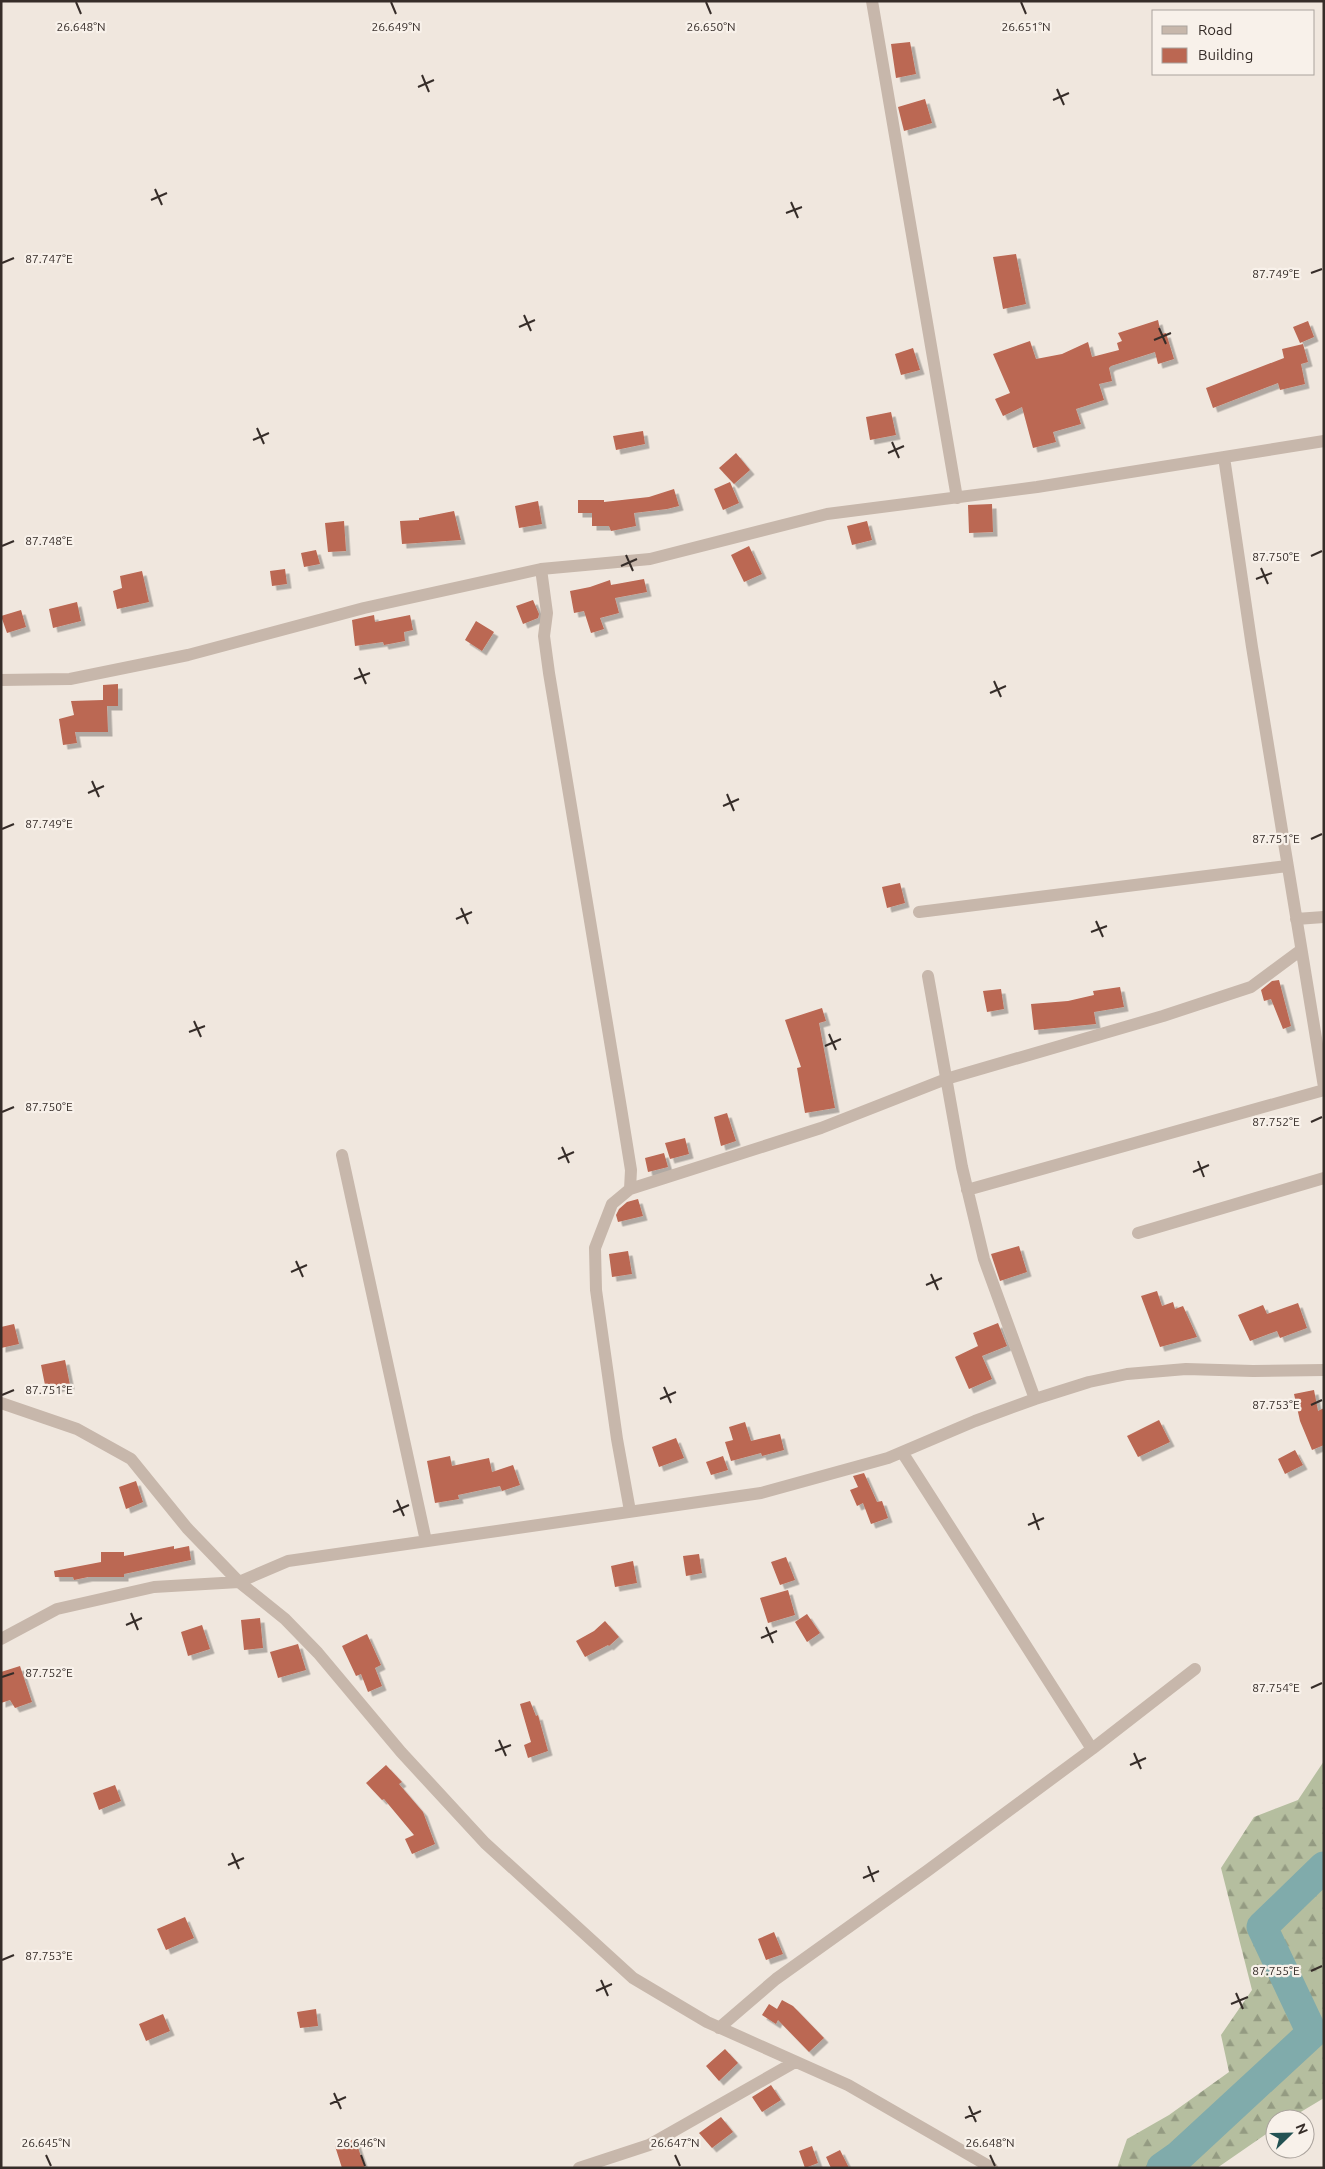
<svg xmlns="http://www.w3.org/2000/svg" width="1325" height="2169" viewBox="0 0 1325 2169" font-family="Ubuntu,sans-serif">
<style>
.forest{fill:url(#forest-firs)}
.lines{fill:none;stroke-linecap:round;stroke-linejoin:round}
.river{stroke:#80abab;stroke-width:31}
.building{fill:#bb6752;filter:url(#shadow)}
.minor{stroke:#c7b7ab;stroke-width:12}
.ticks{fill:none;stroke:#362d29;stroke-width:2}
.ticks-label{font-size:12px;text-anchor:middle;fill:#362d29;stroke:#f8f1ea;stroke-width:4.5;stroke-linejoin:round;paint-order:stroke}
</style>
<defs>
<pattern id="forest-firs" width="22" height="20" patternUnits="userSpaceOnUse" patternTransform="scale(1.25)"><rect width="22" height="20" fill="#b5be9f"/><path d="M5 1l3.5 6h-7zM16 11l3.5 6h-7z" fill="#949b82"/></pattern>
<filter id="shadow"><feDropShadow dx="4.5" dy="4.5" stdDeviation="0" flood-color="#0004"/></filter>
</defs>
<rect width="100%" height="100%" fill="#f0e7de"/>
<path class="forest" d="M 1324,1761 L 1324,2098 L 1289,2119 L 1275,2119 L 1275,2128 L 1217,2168 L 1117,2168 L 1127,2139 L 1169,2115 L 1229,2072 L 1221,2035 L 1252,1990 L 1221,1868 L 1254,1817 L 1298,1800 Z"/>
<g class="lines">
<path class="river" d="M 1162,2168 L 1179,2156 L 1312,2033 L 1262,1927 L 1324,1867"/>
</g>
<path class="building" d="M 910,42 L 916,74 L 896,78 L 891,44 Z
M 925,99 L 932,123 L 904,131 L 898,107 Z
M 1016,254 L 1026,304 L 1003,309 L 993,257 Z
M 1158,320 L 1161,334 L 1166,333 L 1174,359 L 1158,364 L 1155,352 L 1111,366 L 1109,368 L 1112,381 L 1099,384 L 1104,400 L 1076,409 L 1081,424 L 1053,432 L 1056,442 L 1033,448 L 1022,407 L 1003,416 L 995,399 L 1010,393 L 993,354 L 1030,341 L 1036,359 L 1062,354 L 1088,342 L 1092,357 L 1119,350 L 1117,343 L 1122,341 L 1118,333 Z
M 1308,321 L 1314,337 L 1300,343 L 1293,327 Z
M 1303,344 L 1308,362 L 1301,364 L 1305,384 L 1280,390 L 1278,383 L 1213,408 L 1206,388 L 1284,358 L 1282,349 Z
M 913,348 L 920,370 L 901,375 L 895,354 Z
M 891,412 L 896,435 L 870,440 L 866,417 Z
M 643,431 L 645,444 L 616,450 L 613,436 Z
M 736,453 L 750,470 L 734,484 L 719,468 Z
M 730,482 L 739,503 L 723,510 L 714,489 Z
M 674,489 L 679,506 L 667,509 L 634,513 L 636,526 L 611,531 L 609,526 L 592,526 L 592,513 L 578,513 L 578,500 L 604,500 L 604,502 L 649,497 Z
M 538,501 L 542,524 L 519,528 L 515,506 Z
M 992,504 L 993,532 L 969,533 L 968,505 Z
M 454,511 L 461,540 L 402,544 L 400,521 L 419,520 L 419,518 Z
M 344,521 L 346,551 L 328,552 L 325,523 Z
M 867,521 L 872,540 L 852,545 L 847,526 Z
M 749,546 L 762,574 L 744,582 L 731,555 Z
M 316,550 L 320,564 L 304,567 L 301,553 Z
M 285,569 L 287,584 L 272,586 L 270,571 Z
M 142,571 L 149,602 L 117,609 L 113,591 L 122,588 L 120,576 Z
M 644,579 L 647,592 L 615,598 L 619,613 L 600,618 L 604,629 L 591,633 L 584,611 L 574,613 L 570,591 L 590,587 L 610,580 L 611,585 Z
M 533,600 L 539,614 L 538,618 L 523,624 L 516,606 Z
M 77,602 L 81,621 L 53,628 L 49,609 Z
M 21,610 L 26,627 L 7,633 L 1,616 Z
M 374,615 L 375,622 L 410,615 L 413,630 L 404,632 L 405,641 L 384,645 L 383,642 L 355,646 L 352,620 Z
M 476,621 L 494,632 L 482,651 L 465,640 Z
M 118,684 L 118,706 L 107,706 L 108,732 L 75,732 L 77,743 L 63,745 L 59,719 L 74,715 L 71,701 L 103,700 L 103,685 Z
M 900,883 L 905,903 L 887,908 L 882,887 Z
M 1279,980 L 1291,1026 L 1283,1029 L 1271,999 L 1264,1001 L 1261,990 L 1272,981 Z
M 1120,987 L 1124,1007 L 1094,1012 L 1096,1024 L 1034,1030 L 1031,1004 L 1068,1001 L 1094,995 L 1093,991 Z
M 1001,989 L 1004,1009 L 987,1012 L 983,991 Z
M 822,1008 L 826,1021 L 819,1023 L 835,1108 L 805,1113 L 797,1068 L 801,1067 L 785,1020 Z
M 727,1113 L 736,1141 L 721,1146 L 714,1117 Z
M 685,1138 L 689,1154 L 670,1159 L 665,1143 Z
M 664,1153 L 668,1167 L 648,1172 L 645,1158 Z
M 638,1199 L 643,1216 L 618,1222 L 616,1215 L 619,1209 L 627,1202 Z
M 1019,1246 L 1027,1272 L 1000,1281 L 991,1254 Z
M 628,1251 L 632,1274 L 612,1277 L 609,1254 Z
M 1157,1291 L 1162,1306 L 1173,1302 L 1175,1309 L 1183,1306 L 1197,1337 L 1160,1347 L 1141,1296 Z
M 1298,1303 L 1307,1328 L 1280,1338 L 1277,1331 L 1250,1341 L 1238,1315 L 1263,1305 L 1267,1314 Z
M 998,1323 L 1007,1346 L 982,1356 L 992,1379 L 969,1389 L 955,1357 L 978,1346 L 981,1354 L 973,1333 Z
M 14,1324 L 19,1344 L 1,1348 L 1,1327 Z
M 65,1360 L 70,1385 L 46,1390 L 41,1365 Z
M 1314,1390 L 1318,1411 L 1324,1408 L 1324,1445 L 1312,1450 L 1300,1421 L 1294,1394 Z
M 1159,1420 L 1170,1442 L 1138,1457 L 1127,1436 Z
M 745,1422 L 751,1441 L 780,1434 L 784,1450 L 762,1456 L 761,1453 L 731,1461 L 725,1442 L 733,1440 L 729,1427 Z
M 676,1438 L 684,1458 L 659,1467 L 652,1447 Z
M 1295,1450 L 1303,1465 L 1285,1474 L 1278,1459 Z
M 450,1456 L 452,1466 L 489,1458 L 492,1472 L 513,1465 L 520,1485 L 502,1491 L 500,1486 L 458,1495 L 459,1499 L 435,1503 L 427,1461 Z
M 723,1456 L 728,1470 L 711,1475 L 706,1462 Z
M 864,1473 L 877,1502 L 882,1501 L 888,1518 L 871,1524 L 863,1503 L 857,1506 L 850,1490 L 858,1487 L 853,1476 Z
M 136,1481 L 143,1502 L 126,1509 L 119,1487 Z
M 174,1546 L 174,1549 L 189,1546 L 191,1560 L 124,1574 L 124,1577 L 88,1577 L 74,1580 L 73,1577 L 55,1577 L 54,1571 L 101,1562 L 101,1552 L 124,1552 L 124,1556 Z
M 699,1554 L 702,1573 L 686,1576 L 683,1556 Z
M 786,1557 L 795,1580 L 780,1585 L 771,1562 Z
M 633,1561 L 637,1583 L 615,1587 L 611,1566 Z
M 788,1590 L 795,1615 L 768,1623 L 760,1598 Z
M 807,1614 L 820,1633 L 807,1642 L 795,1622 Z
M 260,1618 L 263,1648 L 244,1650 L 241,1620 Z
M 605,1621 L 619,1637 L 609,1646 L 608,1645 L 585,1657 L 576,1641 L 594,1631 Z
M 202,1625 L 210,1649 L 188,1656 L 181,1632 Z
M 367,1634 L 381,1665 L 375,1668 L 382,1686 L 368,1692 L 361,1674 L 356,1676 L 342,1646 Z
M 298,1644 L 306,1670 L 278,1678 L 270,1652 Z
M 20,1666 L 32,1702 L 15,1708 L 10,1700 L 1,1703 L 1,1672 Z
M 530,1701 L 536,1716 L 538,1715 L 548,1751 L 528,1758 L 524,1745 L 531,1742 L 520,1704 Z
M 386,1765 L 402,1782 L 399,1784 L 423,1812 L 435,1844 L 412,1854 L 405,1839 L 414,1835 L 384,1799 L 382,1800 L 366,1783 Z
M 115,1785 L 121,1801 L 99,1810 L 93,1793 Z
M 185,1917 L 194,1938 L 166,1950 L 157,1929 Z
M 774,1932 L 783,1954 L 766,1960 L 758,1939 Z
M 782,2000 L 793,2006 L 824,2038 L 809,2052 L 778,2020 L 776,2024 L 762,2015 L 769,2004 L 777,2009 Z
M 316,2009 L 318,2026 L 300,2028 L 297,2012 Z
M 163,2014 L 170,2031 L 146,2041 L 139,2024 Z
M 725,2049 L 738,2063 L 719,2081 L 706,2066 Z
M 771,2085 L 781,2100 L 762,2112 L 752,2097 Z
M 721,2117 L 733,2132 L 712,2148 L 699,2133 Z
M 355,2139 L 365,2168 L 342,2168 L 335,2146 Z
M 812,2146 L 818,2163 L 805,2168 L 799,2151 Z
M 840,2150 L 849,2168 L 831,2168 L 826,2157 Z"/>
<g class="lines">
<path class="minor" d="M 872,1 L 957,498
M 1224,457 L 1252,647 L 1324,1087
M 541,569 L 547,613 L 544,636 L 549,673 L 621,1108 L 631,1170 L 630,1189
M 1,680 L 70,679 L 188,655 L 364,608 L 541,569 L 650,559 L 827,514 L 1037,487 L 1324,441
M 919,912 L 1287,866
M 1296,919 L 1324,917
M 928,976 L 962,1167 L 984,1259 L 1035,1399
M 342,1155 L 426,1541
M 967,1190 L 1324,1090
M 1138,1233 L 1324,1178
M 1,1403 L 77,1429 L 131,1459 L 187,1528 L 239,1582 L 285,1619 L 318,1653 L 401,1752 L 485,1843 L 633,1978 L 707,2022 L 848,2085 L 992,2168
M 902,1452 L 1092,1749
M 630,1511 L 617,1439 L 596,1290 L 595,1248 L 612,1204 L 630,1189 L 821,1128 L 946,1079 L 1163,1016 L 1251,987 L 1301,950
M 1,1639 L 57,1609 L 154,1587 L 239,1582 L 288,1561 L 761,1493 L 888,1458 L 975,1421 L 1035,1399 L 1089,1382 L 1127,1374 L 1186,1369 L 1253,1371 L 1324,1370
M 719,2028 L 776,1979 L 927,1871 L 1092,1749 L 1195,1669
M 579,2168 L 649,2145 L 795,2062"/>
</g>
<path class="ticks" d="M 76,2 L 81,14M 391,2 L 396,14M 706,2 L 711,14M 1021,2 L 1026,14M 422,75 L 429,92M 418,87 L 434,80M 1057,89 L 1064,105M 1053,100 L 1069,93M 155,189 L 162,205M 151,200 L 167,193M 791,202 L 798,218M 786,213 L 802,207M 2,263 L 14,258M 1311,273 L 1322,269M 524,315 L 531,331M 519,327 L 535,320M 1159,328 L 1166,344M 1154,340 L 1171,333M 257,428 L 264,444M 253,440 L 269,433M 892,442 L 899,458M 888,453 L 904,446M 2,546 L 14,541M 626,555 L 633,571M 1311,556 L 1322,551M 621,566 L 637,559M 1261,568 L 1268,584M 1256,579 L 1272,573M 359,668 L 366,684M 354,679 L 370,673M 994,681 L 1001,697M 990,693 L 1006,686M 92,781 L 99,797M 88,793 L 104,786M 727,794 L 734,811M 723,806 L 739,799M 2,829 L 14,824M 1311,839 L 1322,834M 461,908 L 468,924M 456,919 L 472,912M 1096,921 L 1103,937M 1091,932 L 1107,926M 194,1021 L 201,1037M 189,1032 L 205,1026M 829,1034 L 836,1050M 825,1046 L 841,1039M 2,1112 L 14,1107M 1311,1122 L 1322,1117M 562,1147 L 569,1163M 558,1159 L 574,1152M 1198,1161 L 1204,1177M 1193,1172 L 1209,1165M 296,1261 L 303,1277M 291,1272 L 307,1265M 931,1274 L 938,1290M 926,1285 L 942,1278M 664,1387 L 671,1403M 2,1395 L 14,1390M 660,1399 L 676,1392M 1311,1405 L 1322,1400M 397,1500 L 404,1516M 393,1512 L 409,1505M 1033,1513 L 1039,1530M 1028,1525 L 1044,1518M 131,1613 L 138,1630M 126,1625 L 142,1618M 766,1627 L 773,1643M 761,1638 L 777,1631M 2,1677 L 14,1673M 1311,1688 L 1322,1683M 499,1740 L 506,1756M 495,1751 L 511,1745M 1134,1753 L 1141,1769M 1130,1765 L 1146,1758M 232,1853 L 239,1869M 228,1865 L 244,1858M 868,1866 L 874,1882M 863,1878 L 879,1871M 2,1960 L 14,1955M 1311,1971 L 1322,1966M 601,1980 L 608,1996M 596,1991 L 612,1984M 1236,1993 L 1243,2009M 1231,2004 L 1248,1997M 334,2093 L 341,2109M 330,2104 L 346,2097M 969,2106 L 976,2122M 965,2118 L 981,2111M 46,2155 L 51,2166M 361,2155 L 365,2166M 675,2155 L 680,2166M 990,2155 L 995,2166"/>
<g class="ticks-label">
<text x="711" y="31">26.650°N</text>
<text x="1026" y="31">26.651°N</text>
<text x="81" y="31">26.648°N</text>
<text x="396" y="31">26.649°N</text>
<text x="49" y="263">87.747°E</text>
<text x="1276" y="278">87.749°E</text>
<text x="49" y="545">87.748°E</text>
<text x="1276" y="561">87.750°E</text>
<text x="49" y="828">87.749°E</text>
<text x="1276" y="843">87.751°E</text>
<text x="49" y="1111">87.750°E</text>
<text x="1276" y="1126">87.752°E</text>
<text x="49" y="1394">87.751°E</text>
<text x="1276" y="1409">87.753°E</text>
<text x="49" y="1677">87.752°E</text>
<text x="1276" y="1692">87.754°E</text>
<text x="49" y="1960">87.753°E</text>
<text x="1276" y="1975">87.755°E</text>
<text x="46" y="2147">26.645°N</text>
<text x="361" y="2147">26.646°N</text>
<text x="675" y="2147">26.647°N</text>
<text x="990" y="2147">26.648°N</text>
</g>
<rect width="1325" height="2169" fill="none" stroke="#362d29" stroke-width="5"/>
<rect x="1152" y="10" width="162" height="65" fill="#f8f1ea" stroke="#aaa39d"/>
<rect x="1162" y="26" width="25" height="8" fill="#c7b7ab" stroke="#aaa39d"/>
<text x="1198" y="35" font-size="15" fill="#362d29">Road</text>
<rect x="1162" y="48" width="25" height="15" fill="#bb6752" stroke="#aaa39d"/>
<text x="1198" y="60" font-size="15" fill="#362d29">Building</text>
<g transform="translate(1290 2134) rotate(67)"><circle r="24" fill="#f8f1ea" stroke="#aaa39d"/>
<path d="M0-4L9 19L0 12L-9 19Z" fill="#235253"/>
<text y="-8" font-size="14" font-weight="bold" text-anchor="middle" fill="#362d29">N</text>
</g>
</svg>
